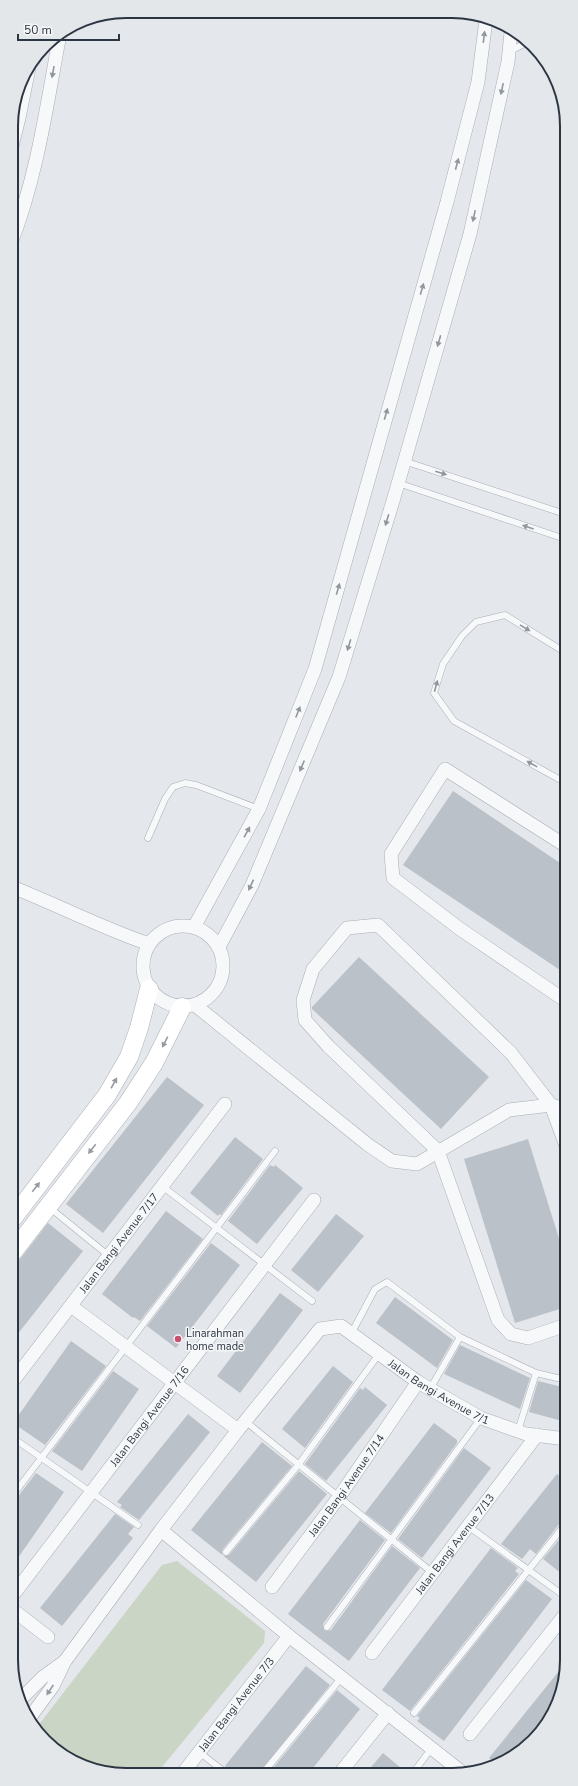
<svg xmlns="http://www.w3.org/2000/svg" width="578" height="1786" viewBox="0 0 578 1786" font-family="'Nunito Sans',sans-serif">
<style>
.green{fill:#cbd5c5}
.building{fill:#bbc1c8}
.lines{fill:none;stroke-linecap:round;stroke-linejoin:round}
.lane-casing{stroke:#a9aeb5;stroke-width:7}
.street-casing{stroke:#a9aeb5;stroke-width:14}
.secondary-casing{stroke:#a9aeb5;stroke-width:19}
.lane{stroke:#f7f8f9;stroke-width:6}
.street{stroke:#f7f8f9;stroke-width:13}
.secondary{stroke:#fff;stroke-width:18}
.oneway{fill:#92979e}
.oneway2{fill:#969aa1}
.poi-dot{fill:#c9506d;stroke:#f4f6f8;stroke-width:1.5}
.labels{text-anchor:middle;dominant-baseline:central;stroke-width:3;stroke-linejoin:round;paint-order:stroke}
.street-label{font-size:11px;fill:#2c3643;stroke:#f4f6f8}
.poi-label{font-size:11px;fill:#2c3643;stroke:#f4f6f8;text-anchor:start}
.rim{fill:none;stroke:#2c3643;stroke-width:2}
</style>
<rect width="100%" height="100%" fill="#e4e7eb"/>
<path class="green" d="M 177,1561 L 265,1631 L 264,1643 L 157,1773 L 104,1773 L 45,1741 L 37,1727 L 162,1565 Z"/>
<path class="building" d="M 453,791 L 566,867 L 566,974 L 403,865 Z
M 359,957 L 489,1077 L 441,1129 L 312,1009 L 312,1007 Z
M 167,1077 L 204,1105 L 103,1233 L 66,1204 Z
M 235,1137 L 263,1159 L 221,1215 L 219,1214 L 218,1216 L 190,1193 Z
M 528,1139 L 566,1261 L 566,1307 L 515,1323 L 464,1159 Z
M 270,1165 L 274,1167 L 275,1165 L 303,1188 L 257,1244 L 228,1221 Z
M 166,1211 L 203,1239 L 140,1321 L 134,1317 L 133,1318 L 102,1294 Z
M 336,1214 L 364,1236 L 318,1292 L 291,1270 Z
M 48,1223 L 83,1251 L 13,1340 L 13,1265 L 21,1258 Z
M 211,1243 L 240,1265 L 176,1348 L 147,1326 Z
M 280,1293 L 303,1310 L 240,1393 L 217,1376 Z
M 395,1297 L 453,1340 L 437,1368 L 376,1323 Z
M 71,1341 L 106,1366 L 45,1445 L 13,1423 Z
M 460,1345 L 530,1378 L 520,1409 L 444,1374 Z
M 333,1366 L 353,1382 L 305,1448 L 282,1429 Z
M 113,1371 L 139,1389 L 82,1471 L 52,1451 Z
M 538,1381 L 566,1388 L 566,1422 L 529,1412 Z
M 365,1387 L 387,1405 L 326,1481 L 305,1464 L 360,1388 L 363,1390 Z
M 188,1414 L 210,1432 L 139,1520 L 120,1507 L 122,1505 L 117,1502 Z
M 434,1423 L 457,1440 L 457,1443 L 391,1533 L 365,1513 Z
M 262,1442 L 292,1466 L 223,1549 L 222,1553 L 223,1556 L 229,1555 L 299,1471 L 327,1494 L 256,1582 L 191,1530 Z
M 464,1448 L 491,1468 L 422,1558 L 398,1539 Z
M 36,1473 L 64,1492 L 13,1565 L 13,1503 Z
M 557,1474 L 567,1482 L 567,1518 L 563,1519 L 536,1554 L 530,1549 L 522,1559 L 501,1544 Z
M 115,1514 L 134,1527 L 128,1534 L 133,1538 L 62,1626 L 40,1608 Z
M 360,1520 L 385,1540 L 323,1624 L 324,1630 L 327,1631 L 331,1630 L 392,1546 L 420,1568 L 349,1661 L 288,1614 Z
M 567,1530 L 567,1578 L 543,1559 Z
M 491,1548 L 518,1568 L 515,1571 L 519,1574 L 410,1711 L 382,1690 Z
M 526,1580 L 552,1599 L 444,1741 L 417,1721 L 420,1718 L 417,1716 Z
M 567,1661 L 558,1704 L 538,1736 L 509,1760 L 497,1764 L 489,1758 Z
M 306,1666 L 330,1685 L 259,1773 L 230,1773 L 225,1766 Z
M 337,1690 L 360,1709 L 309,1773 L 269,1773 Z
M 383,1753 L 407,1773 L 366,1773 Z"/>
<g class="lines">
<defs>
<path id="lane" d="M 510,51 L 524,44 L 530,43
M 404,461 L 565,514
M 398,483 L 565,539
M 566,653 L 505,615 L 476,622 L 462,636 L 443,664 L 434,693 L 454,721 L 566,783
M 148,838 L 165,799 L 173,787 L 185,783 L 196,785 L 259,809
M 162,1186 L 312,1301
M 55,1212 L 109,1256
M 351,1334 L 375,1289 L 387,1282 L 460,1337 L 536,1373 L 566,1380
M 430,1389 L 460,1337
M 245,1421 L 433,1573
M 518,1431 L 536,1373
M 13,1438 L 138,1525
M 13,1495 L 275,1151
M 468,1526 L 567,1598
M 226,1552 L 299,1464 L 379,1354
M 327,1627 L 481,1418
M 414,1713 L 567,1522
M 199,1752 L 226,1773
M 263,1773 L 342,1677
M 413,1773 L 431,1749"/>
<g id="street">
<path d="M 11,150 L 19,118 L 29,68"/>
<path d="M 11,243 C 37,177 47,104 60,34"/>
<path d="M 566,846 L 445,769 L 391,854 L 393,878 L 460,929 L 566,1001"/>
<path d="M 12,887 C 58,905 102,928 149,944"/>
<circle cx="183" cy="966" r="40"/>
<path d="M 194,927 L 259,809 L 315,669 L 447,202 L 478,82 L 486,20"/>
<path d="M 219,947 L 252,885 L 339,677 L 393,501 L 470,234 L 508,62 L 511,33"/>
<path d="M 195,1005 L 367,1144 L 392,1161 L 417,1164 L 509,1110 L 551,1105 L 566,1109"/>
<path d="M 566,1146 L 551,1105 L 511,1053 L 378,925 L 347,928 L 313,969 L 303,1000 L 305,1020 L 328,1046 L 438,1151 L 498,1320 L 511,1334 L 528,1338 L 566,1325"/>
<path d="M 71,1306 L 238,1430"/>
<path id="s1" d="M 13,1381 L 225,1104"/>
<path d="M 161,1530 L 289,1636 L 463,1773"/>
<path id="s2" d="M 272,1587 L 339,1497 L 418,1382"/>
<path id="s3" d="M 13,1595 L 314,1200"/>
<path d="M 13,1610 L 48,1637"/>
<path id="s4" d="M 372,1653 L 537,1435"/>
<path d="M 22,1698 L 43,1677 L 64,1662"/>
<path id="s5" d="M 31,1716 L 53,1686 L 65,1661 L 161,1530 L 238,1430 L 320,1329 L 341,1326 L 418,1382 L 481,1418 L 526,1434 L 566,1439"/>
<path d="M 470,1734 L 567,1612"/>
<path id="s6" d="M 183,1773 L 289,1636"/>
<path d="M 340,1773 L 388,1713"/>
</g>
<path id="secondary" d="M 13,1218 L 107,1095 L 129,1057 L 139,1028 L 149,989
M 13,1252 L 128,1103 L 154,1063 L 182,1007"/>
</defs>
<use href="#lane" class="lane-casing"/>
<use href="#street" class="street-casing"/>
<use href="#secondary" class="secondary-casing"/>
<use href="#lane" class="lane"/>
<use href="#street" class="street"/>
<use href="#secondary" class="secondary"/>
</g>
<defs><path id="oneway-solid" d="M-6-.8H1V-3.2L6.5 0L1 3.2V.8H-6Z"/></defs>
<g class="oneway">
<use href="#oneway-solid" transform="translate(484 37) rotate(-83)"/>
<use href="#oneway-solid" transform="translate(53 72) rotate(100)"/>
<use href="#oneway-solid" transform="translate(502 89) rotate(102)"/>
<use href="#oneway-solid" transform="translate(457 164) rotate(-75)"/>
<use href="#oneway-solid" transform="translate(474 216) rotate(102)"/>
<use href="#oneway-solid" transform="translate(422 289) rotate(-74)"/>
<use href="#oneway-solid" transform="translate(439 341) rotate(106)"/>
<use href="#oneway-solid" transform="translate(386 414) rotate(-74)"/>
<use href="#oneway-solid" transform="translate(441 473) rotate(18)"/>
<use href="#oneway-solid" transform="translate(387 520) rotate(107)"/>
<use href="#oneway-solid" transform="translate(528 527) rotate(-161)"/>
<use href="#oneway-solid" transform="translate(338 589) rotate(-74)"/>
<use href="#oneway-solid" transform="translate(525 628) rotate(31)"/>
<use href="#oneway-solid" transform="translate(349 645) rotate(107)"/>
<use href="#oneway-solid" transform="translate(436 686) rotate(-75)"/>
<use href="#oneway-solid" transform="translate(298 712) rotate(-68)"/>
<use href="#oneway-solid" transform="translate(532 764) rotate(-151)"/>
<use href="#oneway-solid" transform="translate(302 766) rotate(113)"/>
<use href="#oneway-solid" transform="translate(247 832) rotate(-61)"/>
<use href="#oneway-solid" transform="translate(251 885) rotate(115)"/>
<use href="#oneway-solid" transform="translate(50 1690) rotate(124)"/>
</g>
<g class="oneway2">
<use href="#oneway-solid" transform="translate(165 1042) rotate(117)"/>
<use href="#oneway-solid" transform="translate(114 1083) rotate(-61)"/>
<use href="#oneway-solid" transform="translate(92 1149) rotate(128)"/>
<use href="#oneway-solid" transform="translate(36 1187) rotate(-52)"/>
</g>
<circle class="poi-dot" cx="178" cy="1339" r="4"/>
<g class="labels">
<g class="street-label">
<text stroke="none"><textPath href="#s1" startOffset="174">Jalan Bangi Avenue 7/17</textPath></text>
<text stroke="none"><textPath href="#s5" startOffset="623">Jalan Bangi Avenue 7/1</textPath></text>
<text stroke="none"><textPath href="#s3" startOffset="225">Jalan Bangi Avenue 7/16</textPath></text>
<text stroke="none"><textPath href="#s2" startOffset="126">Jalan Bangi Avenue 7/14</textPath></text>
<text stroke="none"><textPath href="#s4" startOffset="137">Jalan Bangi Avenue 7/13</textPath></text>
<text stroke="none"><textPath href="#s6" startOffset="87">Jalan Bangi Avenue 7/3</textPath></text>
</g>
<g class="poi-label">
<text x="186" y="1333">Linarahman<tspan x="186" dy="13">home made</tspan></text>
</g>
</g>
<path d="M0 0H578V1786H0ZM126 18H452A108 108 0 0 1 560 126V1660A108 108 0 0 1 452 1768H126A108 108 0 0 1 18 1660V126A108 108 0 0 1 126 18Z" fill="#e4e7ea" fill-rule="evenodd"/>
<path class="rim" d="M126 18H452A108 108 0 0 1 560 126V1660A108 108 0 0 1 452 1768H126A108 108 0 0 1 18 1660V126A108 108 0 0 1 126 18Z"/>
<path d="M18 34v6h101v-6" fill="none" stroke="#2c3643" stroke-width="2"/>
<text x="24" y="34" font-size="12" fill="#2c3643" stroke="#f4f6f8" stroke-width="3" paint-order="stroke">50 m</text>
</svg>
